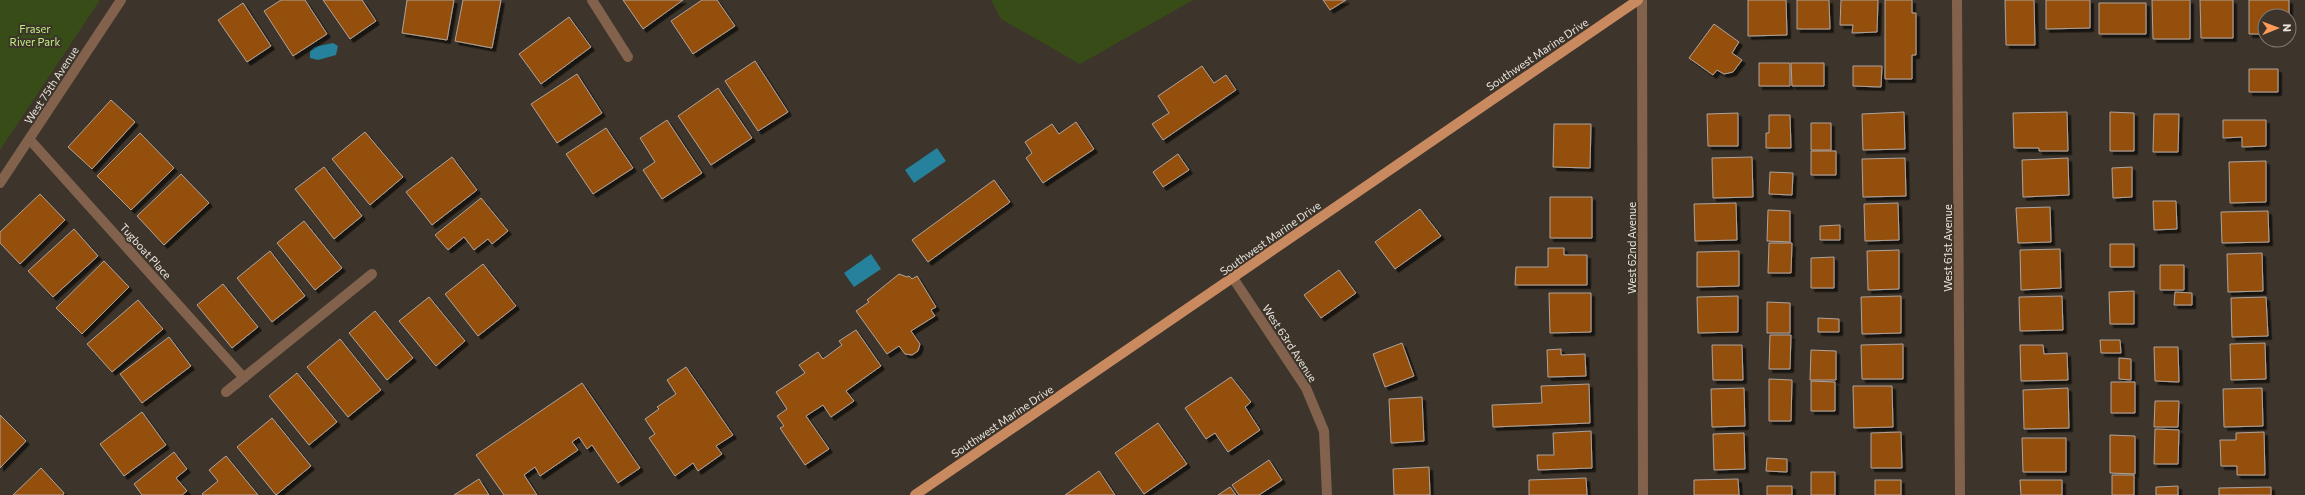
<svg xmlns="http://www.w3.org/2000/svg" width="2305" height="495" viewBox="0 0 2305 495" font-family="Commissioner,sans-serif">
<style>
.green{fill:#374c17}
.water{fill:#26819c}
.building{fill:#944f11;stroke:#b0a39a;filter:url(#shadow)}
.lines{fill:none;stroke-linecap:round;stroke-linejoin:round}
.minor{stroke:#82624d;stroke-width:10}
.major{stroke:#ca8a60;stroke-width:10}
.labels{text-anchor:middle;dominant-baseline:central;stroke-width:4;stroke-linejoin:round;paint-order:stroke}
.park-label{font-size:11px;fill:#beed81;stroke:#3d352b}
.street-label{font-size:11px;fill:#e9e4de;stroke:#3d352b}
</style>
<defs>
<filter id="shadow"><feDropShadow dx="3.5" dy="3.5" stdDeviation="0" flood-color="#0009"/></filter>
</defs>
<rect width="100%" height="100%" fill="#3d352b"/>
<path class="green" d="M 0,0 L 100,0 L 0,150 Z
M 991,0 L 1193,0 L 1080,64 L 1001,19 Z"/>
<path class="water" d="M 333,43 L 338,46 L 336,55 L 318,60 L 310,58 L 310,51 L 314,47 Z
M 937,148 L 946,161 L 914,183 L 905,170 Z
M 871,254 L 881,269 L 854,287 L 844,273 Z"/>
<path class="building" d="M 281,0 L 305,0 L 327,34 L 293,56 L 264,11 Z
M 323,0 L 362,0 L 376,21 L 350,39 Z
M 407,0 L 454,0 L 447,40 L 402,33 Z
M 463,0 L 501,0 L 492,48 L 455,41 Z
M 623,0 L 683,0 L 643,29 Z
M 702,0 L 717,0 L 735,26 L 693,54 L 671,21 Z
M 1323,0 L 1346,0 L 1330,10 Z
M 1748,0 L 1786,0 L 1787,35 L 1748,36 Z
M 1797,0 L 1829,0 L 1830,29 L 1797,29 Z
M 1841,0 L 1878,0 L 1877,32 L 1852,33 L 1853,25 L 1840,25 Z
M 1885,0 L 1912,0 L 1912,13 L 1916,13 L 1916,55 L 1912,55 L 1912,79 L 1885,79 Z
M 2005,0 L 2034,0 L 2035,45 L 2006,45 Z
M 2046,0 L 2090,0 L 2090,28 L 2046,29 Z
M 2152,0 L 2190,0 L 2190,39 L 2153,39 Z
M 2200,0 L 2233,0 L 2233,38 L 2201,38 Z
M 2249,0 L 2289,0 L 2289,16 L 2265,16 L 2265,34 L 2249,34 Z
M 243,3 L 271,46 L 247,62 L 218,20 Z
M 2099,3 L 2146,3 L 2146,34 L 2099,34 Z
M 569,17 L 591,47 L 541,84 L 519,54 Z
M 1714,24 L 1739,42 L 1732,53 L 1742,60 L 1733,72 L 1724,74 L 1717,70 L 1713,75 L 1689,58 Z
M 755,61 L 788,112 L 758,131 L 725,81 Z
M 1759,63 L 1790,63 L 1790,86 L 1759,86 Z
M 1791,63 L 1824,63 L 1824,86 L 1792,86 Z
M 1202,66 L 1214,83 L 1226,75 L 1236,90 L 1163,140 L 1152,124 L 1169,113 L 1158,96 Z
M 1853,66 L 1882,66 L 1881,87 L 1853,86 Z
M 2249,69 L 2278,69 L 2278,92 L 2249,92 Z
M 577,74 L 602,113 L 557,143 L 531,104 Z
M 718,88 L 752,138 L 711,165 L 678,116 Z
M 111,100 L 135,122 L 92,169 L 68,147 Z
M 1904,112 L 1905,149 L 1863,150 L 1862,114 Z
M 2067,112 L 2068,151 L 2039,151 L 2039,148 L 2014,148 L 2013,113 Z
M 2110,112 L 2134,113 L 2134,151 L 2110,151 Z
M 1738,113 L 1738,146 L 1708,146 L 1707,114 Z
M 2154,114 L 2179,114 L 2178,152 L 2153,152 Z
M 1769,115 L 1790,115 L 1791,148 L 1766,148 L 1766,133 L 1769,133 Z
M 667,120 L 702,173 L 662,199 L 643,170 L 655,162 L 640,138 Z
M 2223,120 L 2266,120 L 2266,146 L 2242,147 L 2242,137 L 2223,138 Z
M 1076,122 L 1094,149 L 1043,183 L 1026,158 L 1032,153 L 1025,142 L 1052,124 L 1059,134 Z
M 1811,123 L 1831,123 L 1831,150 L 1811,150 Z
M 1554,124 L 1591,124 L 1590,168 L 1553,167 Z
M 606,128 L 633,168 L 593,194 L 566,154 Z
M 365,132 L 403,177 L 370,205 L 332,159 Z
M 140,133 L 174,168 L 131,210 L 97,176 Z
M 1811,151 L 1836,151 L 1836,175 L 1811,175 Z
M 1178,154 L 1189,170 L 1163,187 L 1153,172 Z
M 452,157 L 477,190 L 432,225 L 406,192 Z
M 1752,157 L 1753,197 L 1713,198 L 1712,158 Z
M 1905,158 L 1906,196 L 1863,197 L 1862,159 Z
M 2068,158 L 2069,195 L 2023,197 L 2022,160 Z
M 2266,161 L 2266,202 L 2230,203 L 2229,162 Z
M 324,167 L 362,216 L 334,239 L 295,189 Z
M 2132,167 L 2132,197 L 2113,198 L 2112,168 Z
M 1770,172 L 1793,173 L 1792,195 L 1769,194 Z
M 181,174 L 209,203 L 164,245 L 137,216 Z
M 994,180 L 1010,202 L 928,262 L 912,240 Z
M 40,194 L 65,220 L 20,264 L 0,243 L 0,232 Z
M 1550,197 L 1592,197 L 1592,238 L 1550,238 Z
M 481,198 L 508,231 L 492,244 L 488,239 L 474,250 L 464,237 L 448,250 L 435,235 Z
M 2153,201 L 2176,201 L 2177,229 L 2154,230 Z
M 1736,203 L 1737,240 L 1695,241 L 1694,204 Z
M 1898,203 L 1899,240 L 1865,241 L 1864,204 Z
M 2050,207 L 2051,242 L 2018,243 L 2016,208 Z
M 1420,209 L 1441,236 L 1395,269 L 1375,242 Z
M 1768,210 L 1790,211 L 1790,242 L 1767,241 Z
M 2268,211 L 2269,242 L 2222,243 L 2221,212 Z
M 304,221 L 342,268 L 315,290 L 277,243 Z
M 1840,225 L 1840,240 L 1820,240 L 1820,226 Z
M 74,229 L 98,256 L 53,297 L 28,271 Z
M 1769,243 L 1792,243 L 1791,273 L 1768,273 Z
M 2110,244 L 2134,244 L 2134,267 L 2110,267 Z
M 1548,248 L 1564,248 L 1564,255 L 1587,255 L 1587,285 L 1515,285 L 1516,267 L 1548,267 Z
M 2060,249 L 2061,288 L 2021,290 L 2020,250 Z
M 1899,250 L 1899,289 L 1868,290 L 1867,251 Z
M 270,251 L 305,296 L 272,322 L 237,278 Z
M 1739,251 L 1739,286 L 1697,287 L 1697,252 Z
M 2262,253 L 2263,291 L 2228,292 L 2227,254 Z
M 1834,257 L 1834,288 L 1811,288 L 1811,258 Z
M 104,261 L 129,287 L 82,334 L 56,308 Z
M 483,264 L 516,306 L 478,336 L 445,294 Z
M 2160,265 L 2184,265 L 2184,290 L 2160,290 Z
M 1339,270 L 1356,293 L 1321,318 L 1304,295 Z
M 899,274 L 907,277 L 909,276 L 912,279 L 917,276 L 936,307 L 931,310 L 935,316 L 911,331 L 920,344 L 918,351 L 912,355 L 905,354 L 899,346 L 887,354 L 856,311 L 869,302 L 867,300 Z
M 223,284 L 258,327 L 232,348 L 197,305 Z
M 2134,291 L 2134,324 L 2110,324 L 2109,292 Z
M 2175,292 L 2192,293 L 2192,305 L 2174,305 Z
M 1549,293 L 1591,293 L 1591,332 L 1550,333 Z
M 1738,296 L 1738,332 L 1698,333 L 1697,297 Z
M 1901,296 L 1901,333 L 1862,334 L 1861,297 Z
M 2062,296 L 2063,330 L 2020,331 L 2019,297 Z
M 429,297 L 465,341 L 436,366 L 399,321 Z
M 2266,297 L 2268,336 L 2232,337 L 2231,298 Z
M 138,300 L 163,329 L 112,372 L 87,344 Z
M 1767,302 L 1790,303 L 1790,333 L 1767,333 Z
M 375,311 L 413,358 L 387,380 L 349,333 Z
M 1818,318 L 1839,319 L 1839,332 L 1818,332 Z
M 856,330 L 881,366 L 846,391 L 854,401 L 831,417 L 823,405 L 806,416 L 829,449 L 805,465 L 780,428 L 784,426 L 777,416 L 787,409 L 776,392 L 805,373 L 799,365 L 818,352 L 823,359 L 842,345 L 839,341 Z
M 1770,335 L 1791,335 L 1790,369 L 1769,369 Z
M 169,337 L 191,366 L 142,403 L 120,374 Z
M 340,339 L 381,390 L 348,417 L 307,367 Z
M 2100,340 L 2120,340 L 2121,353 L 2101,353 Z
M 1402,343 L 1414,376 L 1385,387 L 1373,354 Z
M 2265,343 L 2266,379 L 2231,380 L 2230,344 Z
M 1903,344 L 1903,379 L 1862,379 L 1861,345 Z
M 1712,345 L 1742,345 L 1743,380 L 1713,380 Z
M 2020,345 L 2043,345 L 2044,354 L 2067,353 L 2068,380 L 2021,381 Z
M 2154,347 L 2178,347 L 2179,382 L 2155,381 Z
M 1561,349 L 1561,355 L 1585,354 L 1586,376 L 1548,377 L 1547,350 Z
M 1811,350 L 1836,351 L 1836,380 L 1810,380 Z
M 2119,358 L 2131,359 L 2131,380 L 2119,379 Z
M 686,367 L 733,435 L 716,446 L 722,454 L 698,471 L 693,463 L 675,476 L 649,438 L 655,434 L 645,419 L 659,409 L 657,407 L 676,394 L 667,380 Z
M 297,373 L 337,422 L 309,445 L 269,396 Z
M 1231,377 L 1251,402 L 1245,407 L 1260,430 L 1228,452 L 1215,433 L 1206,439 L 1185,408 Z
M 1769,379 L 1792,380 L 1791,421 L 1769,421 Z
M 1811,381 L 1835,382 L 1835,411 L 1811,411 Z
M 2111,382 L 2135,382 L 2135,413 L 2111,413 Z
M 582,383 L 640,468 L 618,483 L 592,445 L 587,449 L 579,437 L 572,442 L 578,450 L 540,476 L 535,467 L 524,475 L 537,495 L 504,495 L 476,455 Z
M 1589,384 L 1590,423 L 1493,427 L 1492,405 L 1542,403 L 1541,386 Z
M 1853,386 L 1892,386 L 1893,427 L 1854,428 Z
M 1744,388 L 1745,426 L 1712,427 L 1711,389 Z
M 2068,388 L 2069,428 L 2024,429 L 2023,390 Z
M 2262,388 L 2263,426 L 2224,427 L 2223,389 Z
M 1422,397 L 1424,441 L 1391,443 L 1389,399 Z
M 2155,401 L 2179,401 L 2178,427 L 2154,427 Z
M 142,412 L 166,445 L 124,476 L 100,444 Z
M 0,415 L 26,441 L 0,468 Z
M 272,418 L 311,466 L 276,495 L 237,447 Z
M 1158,423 L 1187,464 L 1144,494 L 1115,453 Z
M 2155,429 L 2179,430 L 2178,464 L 2154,464 Z
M 1591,431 L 1592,468 L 1538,470 L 1537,455 L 1554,455 L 1553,433 Z
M 1901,432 L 1902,468 L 1871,468 L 1871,433 Z
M 2264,432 L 2265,475 L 2237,475 L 2237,466 L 2221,466 L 2220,440 L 2236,440 L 2236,433 Z
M 1744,433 L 1745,469 L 1714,470 L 1713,434 Z
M 2110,435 L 2135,436 L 2135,474 L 2110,473 Z
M 2022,438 L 2066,438 L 2066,472 L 2023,472 Z
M 174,452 L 187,469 L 176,478 L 187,491 L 182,495 L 142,495 L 134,484 Z
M 226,456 L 258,495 L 203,495 L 202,494 L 218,481 L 209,470 Z
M 1767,458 L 1787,459 L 1787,472 L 1766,471 Z
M 1269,460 L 1282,480 L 1259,495 L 1239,495 L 1232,485 Z
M 1429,467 L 1430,495 L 1394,495 L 1393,469 Z
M 41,468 L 64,493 L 63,495 L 13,495 Z
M 1099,471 L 1115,495 L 1065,495 Z
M 1811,472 L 1835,472 L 1835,495 L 1811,495 Z
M 2112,475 L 2134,475 L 2134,495 L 2112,495 Z
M 1586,478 L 1587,495 L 1529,495 L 1529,480 Z
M 479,479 L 489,495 L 454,495 Z
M 1738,479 L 1739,495 L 1694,495 L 1694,480 Z
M 1875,480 L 1901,480 L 1901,495 L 1875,495 Z
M 2020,480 L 2062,480 L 2062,495 L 2021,495 Z
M 1767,486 L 1792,486 L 1792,495 L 1767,495 Z
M 2178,486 L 2178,495 L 2156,495 L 2156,487 Z
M 1230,487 L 1236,495 L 1218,495 Z
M 2271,487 L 2271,495 L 2219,495 L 2219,488 Z"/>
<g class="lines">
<path class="minor" d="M 592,0 L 628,57
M 1642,0 L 1643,495
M 1957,0 L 1960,495
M 30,140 L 244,378
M 0,183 L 121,0
M 1233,278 L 1306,388 L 1324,431 L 1327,495
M 226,392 L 372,274"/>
<path class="major" d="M 915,495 L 1638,0"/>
</g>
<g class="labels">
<g class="park-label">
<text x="35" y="28">Fraser<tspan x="35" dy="13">River Park</tspan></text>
</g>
<g class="street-label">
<text transform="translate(1537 54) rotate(-34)">Southwest Marine Drive</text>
<text transform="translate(51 85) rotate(-57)">West 75th Avenue</text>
<text transform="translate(1270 238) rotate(-35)">Southwest Marine Drive</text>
<text transform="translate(1631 248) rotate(-90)">West 62nd Avenue</text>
<text transform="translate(1947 248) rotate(-90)">West 61st Avenue</text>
<text transform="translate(146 251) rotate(48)">Tugboat Place</text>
<text transform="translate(1290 343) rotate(57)">West 63rd Avenue</text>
<text transform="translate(1002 421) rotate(-34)">Southwest Marine Drive</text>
</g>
</g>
<g transform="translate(2277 28) rotate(89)"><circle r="19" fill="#3d352b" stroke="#827b73"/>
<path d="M0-3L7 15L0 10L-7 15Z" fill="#fe9b58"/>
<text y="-6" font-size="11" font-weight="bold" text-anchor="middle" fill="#e9e4de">N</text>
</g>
</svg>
